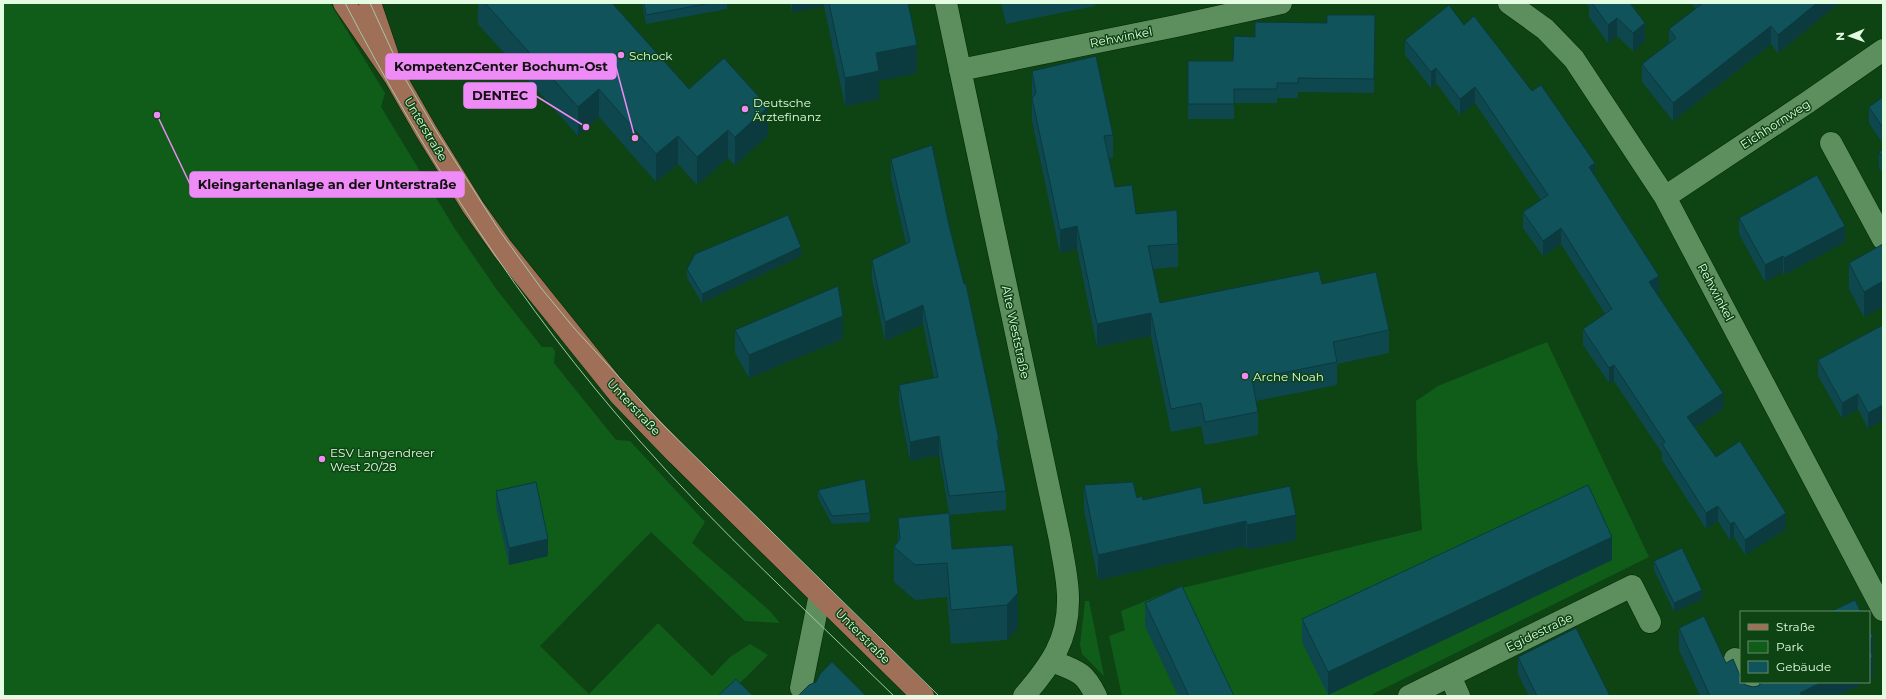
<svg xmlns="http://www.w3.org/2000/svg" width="1886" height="699" viewBox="0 0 1886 699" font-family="Montserrat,sans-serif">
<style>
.green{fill:#105d1a}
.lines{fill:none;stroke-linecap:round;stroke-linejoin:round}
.minor-casing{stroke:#002704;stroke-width:23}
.major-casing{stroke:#002704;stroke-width:23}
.minor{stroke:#5c8f5d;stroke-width:22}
.major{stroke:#9f6f58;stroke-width:22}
.tram{stroke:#a5c7a6;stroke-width:1}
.wall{fill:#0e474d}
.shaded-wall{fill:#0b3a3f}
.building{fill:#10535a;stroke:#0b3a3f}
.poi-dot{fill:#ef8bf6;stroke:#0e4314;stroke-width:1.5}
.labels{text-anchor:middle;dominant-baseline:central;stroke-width:3;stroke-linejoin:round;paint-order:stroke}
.street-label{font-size:12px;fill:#e2fde1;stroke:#0e4314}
.poi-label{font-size:12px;fill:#e2fde1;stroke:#0e4314;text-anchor:start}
.leader{fill:none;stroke:#ef8bf6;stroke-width:1.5}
.callout-dot{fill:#ef8bf6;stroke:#0e4314;stroke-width:1.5}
.callout{fill:#ef8bf6;stroke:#ef8bf6;stroke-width:1.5}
.callout-label{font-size:13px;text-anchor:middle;font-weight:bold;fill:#111}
</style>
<rect width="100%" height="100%" fill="#0e4314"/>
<path class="green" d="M 3,3 L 330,3 L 385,93 L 381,107 L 455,229 L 497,290 L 542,347 L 552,347 L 555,351 L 554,363 L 616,440 L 630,441 L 705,522 L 692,543 L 770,611 L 780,623 L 745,621 L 651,532 L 540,646 L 589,694 L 658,623 L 712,676 L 730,657 L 750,644 L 768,655 L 729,694 L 730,696 L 3,696 Z
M 1547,342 L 1649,557 L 1369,696 L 1122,696 L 1109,636 L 1125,630 L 1121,611 L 1170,591 L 1422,530 L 1417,458 L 1416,401 L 1438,386 Z
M 1085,601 L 1089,601 L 1104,676 L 1082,654 L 1080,645 Z"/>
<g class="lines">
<defs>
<path id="minor" d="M 946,3 L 1060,540 C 1063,559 1068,579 1068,598 C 1069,640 1050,666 1024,696
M 1509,3 L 1545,29 L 1574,59 L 1665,197 L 1883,610
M 960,70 L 1176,26 L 1281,3
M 1831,143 L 1883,239
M 1665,197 L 1808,102 L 1883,50
M 1735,659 L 1741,671
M 1052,661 C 1077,671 1084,671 1096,696
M 1450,676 L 1459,696
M 1746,682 L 1753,696
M 808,696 L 801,688 L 820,594
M 1409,696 L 1632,586 L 1650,622"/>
<path id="major" d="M 344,3 L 395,77 L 426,131 L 473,207 L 502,248 L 620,395 L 677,454 L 923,696
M 370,3 L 387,53"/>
</defs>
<use href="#minor" class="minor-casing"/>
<use href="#major" class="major-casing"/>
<use href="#minor" class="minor"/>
<use href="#major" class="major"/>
<path class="tram" d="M 345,3 C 426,159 522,308 638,439 C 718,530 808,612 894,696
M 370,3 L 404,77 L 436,131 L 499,230 L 541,288 L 574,328 L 661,423 L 939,696"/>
</g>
<path class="wall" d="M 478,3 L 612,3 L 689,89 L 768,135 L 735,165 L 728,158 L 697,185 L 678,164 L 656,182 L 599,117 L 578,136 L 478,24 Z
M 642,3 L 727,3 L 727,9 L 646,24 Z
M 790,3 L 908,3 L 917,73 L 879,81 L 879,99 L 845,106 L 824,6 L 792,12 Z
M 1001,3 L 1095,3 L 1095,6 L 1006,24 Z
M 1585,3 L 1630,3 L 1645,41 L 1633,51 L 1617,36 L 1608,43 L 1589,17 L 1589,7 Z
M 1691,3 L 1839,3 L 1778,53 L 1771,44 L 1673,121 L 1642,82 L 1642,64 L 1669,43 L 1669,29 L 1696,9 Z
M 1375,15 L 1374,93 L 1298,92 L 1298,98 L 1277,98 L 1277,103 L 1234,103 L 1234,119 L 1188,119 L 1188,61 L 1233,61 L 1255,37 L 1327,23 Z
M 1464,25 L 1595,176 L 1659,292 L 1656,293 L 1723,409 L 1695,428 L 1716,457 L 1786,529 L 1745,555 L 1734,537 L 1730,540 L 1718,521 L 1706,529 L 1662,460 L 1662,453 L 1614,381 L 1609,383 L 1583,345 L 1583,329 L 1605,314 L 1561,244 L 1543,256 L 1523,228 L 1523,212 L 1541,200 L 1475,103 L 1460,115 L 1436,83 L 1431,88 L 1405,55 L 1405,40 Z
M 1032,71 L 1113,135 L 1113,158 L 1109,158 L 1115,187 L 1136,214 L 1178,244 L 1178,267 L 1153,269 L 1160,303 L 1322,284 L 1389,330 L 1389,353 L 1337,364 L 1337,385 L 1256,401 L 1258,412 L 1258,435 L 1205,445 L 1201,426 L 1171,432 L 1151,336 L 1097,347 L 1077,249 L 1060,253 L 1032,121 Z
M 1883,97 L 1883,144 L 1869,123 L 1869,107 Z
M 1883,149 L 1883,174 L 1879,168 L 1879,152 Z
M 891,159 L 949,225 L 999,440 L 999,452 L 1006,491 L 1006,510 L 950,515 L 952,549 L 1013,545 L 1018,628 L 1007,640 L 951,644 L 947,597 L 915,600 L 894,582 L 894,547 L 898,542 L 898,518 L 949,513 L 939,455 L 910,461 L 899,404 L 899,385 L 934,378 L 923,324 L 885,341 L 872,279 L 872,260 L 906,244 L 891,178 Z
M 1739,218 L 1845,242 L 1784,275 L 1783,272 L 1765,282 L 1739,234 Z
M 1883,244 L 1883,307 L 1864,317 L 1849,289 L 1849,263 Z
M 801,256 L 702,303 L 687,278 L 687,269 Z
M 1883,325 L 1868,429 L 1858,409 L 1842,418 L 1818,376 L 1818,360 Z
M 735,330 L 843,339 L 749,378 L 735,353 Z
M 1084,485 L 1137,498 L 1143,500 L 1204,504 L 1296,540 L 1247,550 L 1246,546 L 1098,580 L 1084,510 Z
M 818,490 L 870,513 L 870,522 L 832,524 L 818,498 Z
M 496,491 L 548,556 L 509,565 L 496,507 Z
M 1612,560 L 1328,695 L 1302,642 L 1302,619 Z
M 1654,561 L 1702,599 L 1674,612 L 1654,570 Z
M 1145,603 L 1234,696 L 1178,696 L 1145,626 Z
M 1679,628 L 1726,663 L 1741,682 L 1746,685 L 1753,687 L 1758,686 L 1761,684 L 1760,682 L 1866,682 L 1837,696 L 1700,696 L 1679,650 Z
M 1518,657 L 1610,696 L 1529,696 L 1518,674 Z"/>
<path class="shaded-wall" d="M 792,3 L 824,3 L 824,6 L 792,12 Z
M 1817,3 L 1839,3 L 1778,53 L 1778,35 Z
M 1617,18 L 1617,36 L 1608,43 L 1608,25 Z
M 1645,23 L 1645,41 L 1633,51 L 1633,33 Z
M 1771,26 L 1771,44 L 1673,121 L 1673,103 Z
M 917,45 L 917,73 L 879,81 L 879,99 L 845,106 L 845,78 L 876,53 Z
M 1436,68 L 1436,83 L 1431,88 L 1431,72 Z
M 1475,87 L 1475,103 L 1460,115 L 1460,99 Z
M 599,89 L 599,117 L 578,136 L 578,107 Z
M 768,107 L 768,135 L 735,165 L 735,137 Z
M 728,130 L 728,158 L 697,185 L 697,157 Z
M 678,136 L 678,164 L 656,182 L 656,154 Z
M 1595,163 L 1595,179 L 1589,167 Z
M 1077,226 L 1077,249 L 1060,253 L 1060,230 Z
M 1845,226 L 1845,242 L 1784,275 L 1784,258 Z
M 1561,228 L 1561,244 L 1543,256 L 1543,241 Z
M 801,247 L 801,256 L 702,303 L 702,294 Z
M 1783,256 L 1783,272 L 1765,282 L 1765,265 Z
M 1659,276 L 1659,292 L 1649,298 L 1649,282 Z
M 1883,281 L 1883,307 L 1864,317 L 1864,292 Z
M 923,305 L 923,324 L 885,341 L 885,322 Z
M 1151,313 L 1151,336 L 1097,347 L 1097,324 Z
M 843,316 L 843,339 L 749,378 L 749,355 Z
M 1614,365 L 1614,381 L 1609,383 L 1609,368 Z
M 1723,393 L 1723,409 L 1687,433 L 1687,417 Z
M 1858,394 L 1858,409 L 1842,418 L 1842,403 Z
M 1883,405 L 1883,420 L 1868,429 L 1868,413 Z
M 939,436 L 939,455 L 910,461 L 910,442 Z
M 1718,506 L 1718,521 L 1706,529 L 1706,513 Z
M 1786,513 L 1786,529 L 1745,555 L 1745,540 Z
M 1296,515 L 1296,540 L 1247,550 L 1247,525 Z
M 1246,521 L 1246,546 L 1098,580 L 1098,555 Z
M 1734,522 L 1734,537 L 1730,540 L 1730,524 Z
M 1612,537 L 1612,560 L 1328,695 L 1328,672 Z
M 548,539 L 548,556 L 509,565 L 509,548 Z
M 1702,590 L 1702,599 L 1674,612 L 1674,603 Z
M 1018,593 L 1018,628 L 1007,640 L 1007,605 Z
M 1873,637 L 1873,678 L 1869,680 L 1869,639 Z
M 1822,682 L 1866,682 L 1837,696 L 1800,696 L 1800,693 Z"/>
<path class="building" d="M 485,3 L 612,3 L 689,89 L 724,58 L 768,107 L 735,137 L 728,130 L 697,157 L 678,136 L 656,154 L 599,89 L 578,107 Z
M 644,3 L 711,3 L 646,15 Z
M 829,3 L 908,3 L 917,45 L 876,53 L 879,71 L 845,78 Z
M 1592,3 L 1630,3 L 1645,23 L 1633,33 L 1617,18 L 1608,25 Z
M 1703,3 L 1817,3 L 1778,35 L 1771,26 L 1673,103 L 1642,64 L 1676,38 L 1669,29 Z
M 1449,5 L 1464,25 L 1474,16 L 1532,91 L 1541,85 L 1595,163 L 1589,167 L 1659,276 L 1649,282 L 1723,393 L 1687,417 L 1716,457 L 1740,441 L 1786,513 L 1745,540 L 1734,522 L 1730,524 L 1718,506 L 1706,513 L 1662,444 L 1665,442 L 1614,365 L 1609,368 L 1583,329 L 1612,309 L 1561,228 L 1543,241 L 1523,212 L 1548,195 L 1475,87 L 1460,99 L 1436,68 L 1431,72 L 1405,40 Z
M 1327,15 L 1375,15 L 1374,79 L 1298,78 L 1298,83 L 1277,83 L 1277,89 L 1234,89 L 1234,104 L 1188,104 L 1188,61 L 1233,61 L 1234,36 L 1255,37 L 1255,22 L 1327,23 Z
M 1096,56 L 1113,135 L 1104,136 L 1115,187 L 1132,185 L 1136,214 L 1177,210 L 1178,244 L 1148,246 L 1160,303 L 1319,271 L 1322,284 L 1376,272 L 1389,330 L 1333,342 L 1337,362 L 1252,379 L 1258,412 L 1205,422 L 1201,403 L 1171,409 L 1151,313 L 1097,324 L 1077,226 L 1060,230 L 1032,98 L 1036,93 L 1032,71 Z
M 1883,97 L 1883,128 L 1869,107 Z
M 932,145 L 949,225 L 964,284 L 966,284 L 989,392 L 999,440 L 997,440 L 1006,491 L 949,496 L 939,436 L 910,442 L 899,385 L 938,377 L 923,305 L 885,322 L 872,260 L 910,242 L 891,159 Z
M 1883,149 L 1883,157 L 1879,152 Z
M 1817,175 L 1845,226 L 1784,258 L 1783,256 L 1765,265 L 1739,218 Z
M 788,215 L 801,247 L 702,294 L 687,269 L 695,254 Z
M 1883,244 L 1883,281 L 1864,292 L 1849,263 Z
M 838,286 L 843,316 L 749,355 L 735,330 Z
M 1883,325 L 1883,405 L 1868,413 L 1858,394 L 1842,403 L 1818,360 Z
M 865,479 L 870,513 L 832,516 L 818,490 Z
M 536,482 L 548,539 L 509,548 L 496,491 Z
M 1133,482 L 1137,498 L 1142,496 L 1143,500 L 1201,487 L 1204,504 L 1290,486 L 1296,515 L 1247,525 L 1246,521 L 1098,555 L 1084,485 Z
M 1588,485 L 1612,537 L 1328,672 L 1302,619 Z
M 949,513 L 952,549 L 1013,545 L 1018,593 L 1007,605 L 951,610 L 947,563 L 915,565 L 894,547 L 900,539 L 898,518 Z
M 1682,548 L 1702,590 L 1674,603 L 1654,561 Z
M 1182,586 L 1234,696 L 1189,696 L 1145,603 Z
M 1855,600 L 1861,612 L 1830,612 Z
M 1704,616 L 1726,663 L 1733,659 L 1741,678 L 1741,682 L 1743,682 L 1746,685 L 1753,687 L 1758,686 L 1763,682 L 1822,682 L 1800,693 L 1802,696 L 1710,696 L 1679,628 Z
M 1576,628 L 1610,696 L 1537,696 L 1518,657 Z
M 1869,629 L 1873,637 L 1869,639 Z
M 1869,648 L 1873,657 L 1869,659 Z
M 832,662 L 866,696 L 798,696 L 809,685 L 816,682 L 820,674 Z
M 736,679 L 753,696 L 718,696 Z"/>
<g class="poi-dot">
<circle cx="621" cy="55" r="4"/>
<circle cx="745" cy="109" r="4"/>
<circle cx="1245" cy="376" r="4"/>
<circle cx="322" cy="459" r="4"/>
</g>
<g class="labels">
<g class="street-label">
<text transform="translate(1121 37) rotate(-11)">Rehwinkel</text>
<text transform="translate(1775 124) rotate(-33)">Eichhornweg</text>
<text transform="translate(426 129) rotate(59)">Unterstraße</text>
<text transform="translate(1716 292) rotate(62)">Rehwinkel</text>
<text transform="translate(1016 332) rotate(78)">Alte Weststraße</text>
<text transform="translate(634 407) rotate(47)">Unterstraße</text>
<text transform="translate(1539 632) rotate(-26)">Egidestraße</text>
<text transform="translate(863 636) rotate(45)">Unterstraße</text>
</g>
<g class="poi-label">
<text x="629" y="55">Schock</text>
<text x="753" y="102">Deutsche<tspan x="753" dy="14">Ärztefinanz</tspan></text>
<text x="1253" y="376">Arche Noah</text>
<text x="330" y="452">ESV Langendreer<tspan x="330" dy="14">West 20/28</tspan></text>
</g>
</g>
<path class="leader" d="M635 138L616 67M586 127L536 96M157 115L190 184"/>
<g class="callout-dot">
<circle cx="635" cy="138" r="4"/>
<circle cx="586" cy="127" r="4"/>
<circle cx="157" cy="115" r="4"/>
</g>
<g class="callout">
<rect x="386" y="54" width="230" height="25" rx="4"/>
<rect x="464" y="83" width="72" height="25" rx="4"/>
<rect x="190" y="172" width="274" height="25" rx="4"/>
</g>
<g class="callout-label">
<text x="501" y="71">KompetenzCenter Bochum-Ost</text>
<text x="500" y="100">DENTEC</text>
<text x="327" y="189">Kleingartenanlage an der Unterstraße</text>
</g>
<rect width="1886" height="699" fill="none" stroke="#e2fde1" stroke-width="8"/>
<rect x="1740" y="611" width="130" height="72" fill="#0e4314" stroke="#638d66"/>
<rect x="1748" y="624" width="20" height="6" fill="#9f6f58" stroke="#638d66"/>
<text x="1776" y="631" font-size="12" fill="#e2fde1">Straße</text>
<rect x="1748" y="641" width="20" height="12" fill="#105d1a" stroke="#638d66"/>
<text x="1776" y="651" font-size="12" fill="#e2fde1">Park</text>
<rect x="1748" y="661" width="20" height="12" fill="#10535a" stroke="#638d66"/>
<text x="1776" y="671" font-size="12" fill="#e2fde1">Gebäude</text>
<g transform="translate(1850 36) rotate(268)" stroke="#0e4314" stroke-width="3" paint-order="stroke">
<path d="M0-3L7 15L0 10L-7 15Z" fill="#e2fde1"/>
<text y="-6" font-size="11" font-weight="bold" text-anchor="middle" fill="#e2fde1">N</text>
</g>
</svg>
